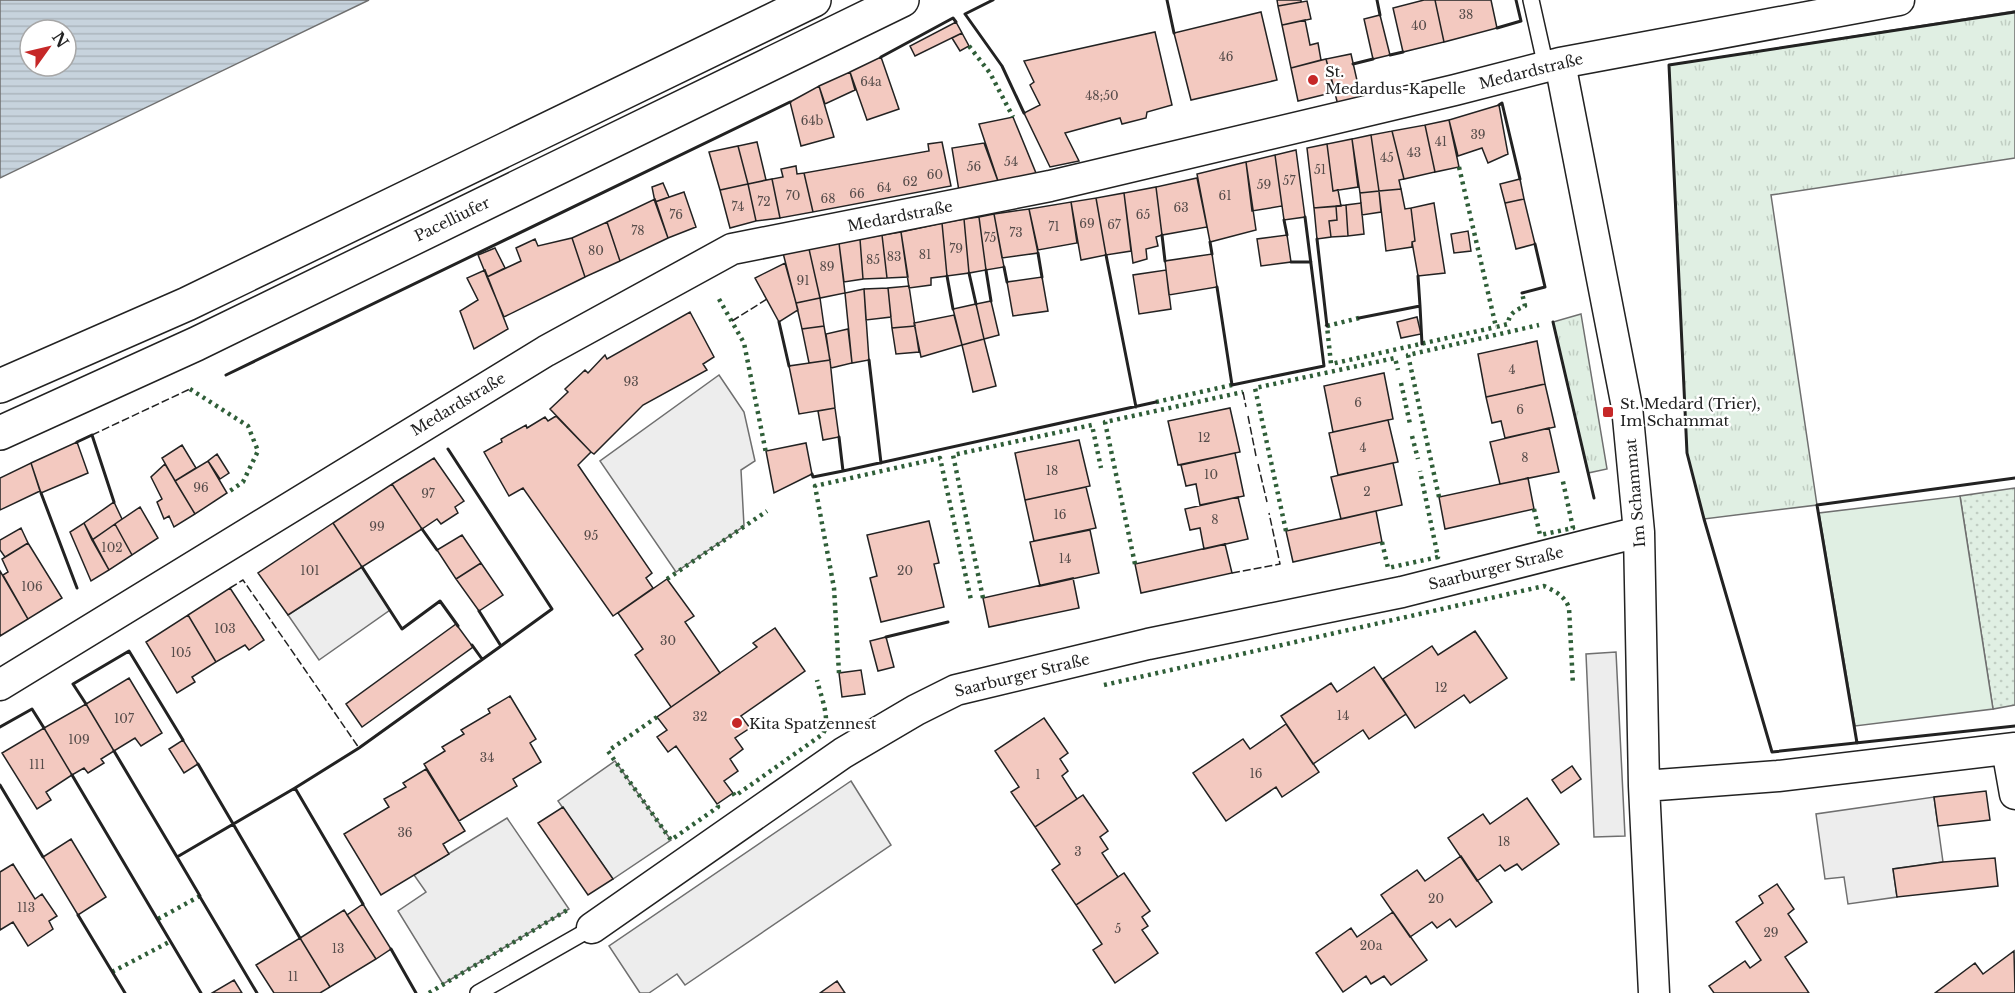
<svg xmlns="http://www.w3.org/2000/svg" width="2015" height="993" viewBox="0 0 2015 993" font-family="'Libre Baskerville',serif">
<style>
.grass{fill:url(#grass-tufts);stroke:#6f6f6f;stroke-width:1.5}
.park{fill:url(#park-dots);stroke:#6f6f6f;stroke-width:1.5}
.pitch{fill:#e0efe3;stroke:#6f6f6f;stroke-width:1.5}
.parking{fill:#ededed;stroke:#6f6f6f;stroke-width:1.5}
.water{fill:url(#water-rules);stroke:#6f6f6f;stroke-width:1.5;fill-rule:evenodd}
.building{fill:#f3c9c0;stroke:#222;stroke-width:1.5}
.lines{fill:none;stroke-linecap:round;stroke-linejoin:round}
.lane-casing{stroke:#222;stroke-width:18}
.street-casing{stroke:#222;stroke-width:33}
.primary-casing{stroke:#222;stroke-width:36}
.lane{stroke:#fff;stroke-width:15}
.street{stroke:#fff;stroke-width:30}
.primary{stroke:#fff;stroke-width:33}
.hedge{stroke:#2f5e38;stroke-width:4.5;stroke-dasharray:3 4.5;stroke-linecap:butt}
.fence{stroke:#222;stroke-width:1.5;stroke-dasharray:8 3;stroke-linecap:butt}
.wall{stroke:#222;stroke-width:3}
.poi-dot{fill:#c62828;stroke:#fff;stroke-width:2}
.labels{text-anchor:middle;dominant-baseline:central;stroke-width:4.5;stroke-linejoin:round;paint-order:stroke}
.number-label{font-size:12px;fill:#564c4a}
.poi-label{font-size:15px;fill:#222;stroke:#fff;text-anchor:start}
.street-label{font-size:15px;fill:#222;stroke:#fff}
</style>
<defs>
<pattern id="grass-tufts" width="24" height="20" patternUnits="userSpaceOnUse" patternTransform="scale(1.5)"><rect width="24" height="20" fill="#e0efe3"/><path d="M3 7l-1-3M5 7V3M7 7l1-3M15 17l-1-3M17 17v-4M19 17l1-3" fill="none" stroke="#c0cdc2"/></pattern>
<pattern id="park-dots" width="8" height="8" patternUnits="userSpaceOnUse" patternTransform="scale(1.5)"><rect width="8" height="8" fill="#e0efe3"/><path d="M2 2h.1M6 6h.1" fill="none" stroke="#c0cdc2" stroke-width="1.8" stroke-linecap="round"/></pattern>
<pattern id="water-rules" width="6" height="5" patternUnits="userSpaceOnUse" patternTransform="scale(1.5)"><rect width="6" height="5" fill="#c7d3dd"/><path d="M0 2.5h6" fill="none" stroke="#abb5bd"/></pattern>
</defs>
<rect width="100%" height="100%" fill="#fff"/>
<path class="grass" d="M 2015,11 L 2015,158 L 1771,195 L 1817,505 L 1704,519 L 1687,453 L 1669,65 Z
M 1581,314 L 1607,469 L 1588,473 L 1553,322 Z"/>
<path class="park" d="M 2015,488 L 2015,705 L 1993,709 L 1960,496 Z"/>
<path class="pitch" d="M 1960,496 L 1993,709 L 1855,726 L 1819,513 Z"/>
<path class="parking" d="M 719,375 L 744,412 L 755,461 L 741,470 L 744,526 L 676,572 L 600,461 Z
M 362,567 L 390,610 L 319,660 L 288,615 Z
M 1616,652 L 1625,836 L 1594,837 L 1586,654 Z
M 615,761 L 671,840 L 613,879 L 558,801 Z
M 851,781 L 891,845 L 685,985 L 677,974 L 649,993 L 640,993 L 609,946 Z
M 1934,797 L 1943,862 L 1893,869 L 1897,897 L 1848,904 L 1844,877 L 1825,879 L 1816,814 Z
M 507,818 L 569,909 L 443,984 L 398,911 L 426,892 L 414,875 Z"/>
<path class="water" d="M 0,0 L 369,0 L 0,178 ZM 30,30 L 66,30 L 66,66 L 30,66 Z"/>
<path class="building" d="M 1277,0 L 1301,0 L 1301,2 L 1278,6 Z
M 1424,0 L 1435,0 L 1444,42 L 1403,52 L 1393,8 Z
M 1435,0 L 1491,0 L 1497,28 L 1444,42 Z
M 1307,1 L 1311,19 L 1282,25 L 1278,6 Z
M 1261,12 L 1277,80 L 1191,100 L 1174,33 Z
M 1380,15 L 1390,55 L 1373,59 L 1364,19 Z
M 1305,20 L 1310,45 L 1318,43 L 1321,60 L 1291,68 L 1282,25 Z
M 956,22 L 962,33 L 915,56 L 910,46 Z
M 1155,32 L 1172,105 L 1147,112 L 1146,118 L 1122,124 L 1120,118 L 1065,133 L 1079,161 L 1050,167 L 1024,113 L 1040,105 L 1030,85 L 1034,82 L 1024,61 Z
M 962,33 L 969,46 L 960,51 L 952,38 Z
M 1351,54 L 1361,98 L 1338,105 L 1326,59 Z
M 881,57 L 899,109 L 867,120 L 850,72 Z
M 1326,59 L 1335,92 L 1298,101 L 1291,68 Z
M 850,72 L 855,90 L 825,104 L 819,86 Z
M 819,86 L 834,137 L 801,146 L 790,102 Z
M 1499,105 L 1508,154 L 1488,163 L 1482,148 L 1458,156 L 1449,120 Z
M 1013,117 L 1038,178 L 999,184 L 979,124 Z
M 1449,120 L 1459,167 L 1435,172 L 1425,125 Z
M 1425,125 L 1435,172 L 1404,179 L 1392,131 Z
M 1392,131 L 1404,179 L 1399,180 L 1401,189 L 1379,191 L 1371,135 Z
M 1371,135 L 1379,191 L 1360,193 L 1352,139 Z
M 1352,139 L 1358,187 L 1333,191 L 1327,144 Z
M 757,142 L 766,180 L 748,184 L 738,146 Z
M 942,142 L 951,186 L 813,212 L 804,173 L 929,151 L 928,144 Z
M 984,143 L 999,184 L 959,191 L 952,148 Z
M 1327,144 L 1333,191 L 1338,190 L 1341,206 L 1314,208 L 1307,148 Z
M 738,146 L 748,184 L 720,190 L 709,152 Z
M 1296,150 L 1305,217 L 1284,220 L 1275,155 Z
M 1275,155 L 1282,206 L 1252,211 L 1246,162 Z
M 1246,162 L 1256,230 L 1210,242 L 1197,174 Z
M 796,166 L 797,174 L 804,173 L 813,212 L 780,218 L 772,179 L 783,177 L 781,169 Z
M 1197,178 L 1207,227 L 1162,235 L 1156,187 Z
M 772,179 L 780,218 L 756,221 L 748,184 Z
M 1520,179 L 1524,199 L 1505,203 L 1500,184 Z
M 663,183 L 669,197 L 655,202 L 652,187 Z
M 748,184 L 756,221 L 730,228 L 720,190 Z
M 1156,187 L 1162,235 L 1156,237 L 1158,246 L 1146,249 L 1147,259 L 1133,263 L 1124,193 Z
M 1401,189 L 1405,209 L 1411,208 L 1415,241 L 1412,242 L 1412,247 L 1386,251 L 1379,191 Z
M 1379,191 L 1381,212 L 1362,215 L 1360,193 Z
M 684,192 L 696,227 L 668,238 L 655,202 Z
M 1124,193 L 1131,251 L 1106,255 L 1096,198 Z
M 1096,198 L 1106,255 L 1081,260 L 1071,202 Z
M 655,199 L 668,238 L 620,261 L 607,222 Z
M 1524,199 L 1535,244 L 1516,249 L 1505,203 Z
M 1071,202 L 1077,243 L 1038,250 L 1029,209 Z
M 1361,203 L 1364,234 L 1348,236 L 1346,205 Z
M 1434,203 L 1445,273 L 1418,276 L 1412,242 L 1415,241 L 1411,208 Z
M 1346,205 L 1348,236 L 1331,237 L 1329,221 L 1337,220 L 1336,206 Z
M 1336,206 L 1337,220 L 1329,221 L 1331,237 L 1317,239 L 1314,208 Z
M 1029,209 L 1038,253 L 1002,258 L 994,214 Z
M 994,214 L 1004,267 L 986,270 L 979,217 Z
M 979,217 L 986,270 L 969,273 L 964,219 Z
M 964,219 L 969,273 L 947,276 L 942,223 Z
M 607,222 L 620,261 L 585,277 L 572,238 Z
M 942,223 L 947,276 L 931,278 L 931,285 L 909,288 L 901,232 Z
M 1468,231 L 1471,251 L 1454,253 L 1451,234 Z
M 901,232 L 908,277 L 887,278 L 882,235 Z
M 882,235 L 887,278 L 863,279 L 860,239 Z
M 1287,235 L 1291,262 L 1261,266 L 1257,239 Z
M 572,238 L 585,277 L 504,317 L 487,277 L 521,261 L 516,248 L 535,239 L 538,246 Z
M 860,239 L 863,279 L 844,282 L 839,243 Z
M 839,243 L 845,293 L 820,298 L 809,249 Z
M 495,248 L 505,268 L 487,277 L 478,255 Z
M 809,249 L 820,298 L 796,303 L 783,253 Z
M 1212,254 L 1217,287 L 1169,295 L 1165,261 Z
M 785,263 L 798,310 L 779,322 L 755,278 Z
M 485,270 L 508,329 L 474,349 L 460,311 L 478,300 L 467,278 Z
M 1166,270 L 1171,309 L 1139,314 L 1133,275 Z
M 1042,277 L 1048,311 L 1013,316 L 1007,282 Z
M 909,286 L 915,326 L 892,328 L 888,288 Z
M 888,288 L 891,317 L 866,320 L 864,289 Z
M 864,289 L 869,360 L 852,363 L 845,293 Z
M 820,298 L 824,326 L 802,329 L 796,303 Z
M 991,301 L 999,335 L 984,339 L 976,304 Z
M 976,304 L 984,339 L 962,345 L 953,309 Z
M 690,312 L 714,357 L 703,364 L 707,370 L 643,405 L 594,454 L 591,452 L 550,409 L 568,392 L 565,389 L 585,370 L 588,373 L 605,355 L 607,359 Z
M 954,315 L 962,345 L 921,357 L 914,323 Z
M 1417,317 L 1421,334 L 1401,338 L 1397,322 Z
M 824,326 L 830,360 L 809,363 L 802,329 Z
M 915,326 L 919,352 L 896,354 L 892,328 Z
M 848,329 L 852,363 L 831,368 L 826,334 Z
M 984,339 L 996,386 L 973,392 L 962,345 Z
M 1537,341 L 1545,384 L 1486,397 L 1478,354 Z
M 830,360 L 835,408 L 799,414 L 789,366 Z
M 1384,373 L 1393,419 L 1333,432 L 1324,386 Z
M 1545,384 L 1555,427 L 1505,438 L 1501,421 L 1492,423 L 1486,397 Z
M 835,408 L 839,437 L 823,440 L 818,411 Z
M 1230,408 L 1240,452 L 1178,465 L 1168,421 Z
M 556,416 L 591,452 L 578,465 L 652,573 L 646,578 L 653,588 L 613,616 L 523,488 L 509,496 L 484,452 L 502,442 L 501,439 L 526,425 L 527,428 L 545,417 L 548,421 Z
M 1388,420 L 1398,462 L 1338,475 L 1329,433 Z
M 1549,428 L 1559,472 L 1500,484 L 1490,442 Z
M 1079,440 L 1090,486 L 1025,500 L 1015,453 Z
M 77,442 L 88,473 L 41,493 L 31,463 Z
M 806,443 L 812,474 L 774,493 L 766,451 Z
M 182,445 L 196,468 L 175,481 L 162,458 Z
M 1235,453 L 1244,496 L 1200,505 L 1196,484 L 1186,486 L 1181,465 Z
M 217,454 L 229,473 L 220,479 L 208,461 Z
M 434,458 L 464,501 L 455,507 L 458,513 L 441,524 L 437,519 L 422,529 L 392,484 Z
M 208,461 L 227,493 L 195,514 L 175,481 Z
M 31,463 L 40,491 L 0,510 L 0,478 Z
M 1393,463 L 1402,505 L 1341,519 L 1331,477 Z
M 165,464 L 195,514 L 174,527 L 169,516 L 164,519 L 157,502 L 162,499 L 151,477 Z
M 1528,478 L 1534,509 L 1445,529 L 1439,497 Z
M 392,484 L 422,529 L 362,567 L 333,523 Z
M 1086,487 L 1096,528 L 1034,541 L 1025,500 Z
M 1238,497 L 1248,539 L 1204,549 L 1200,528 L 1190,530 L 1185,509 Z
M 114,502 L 122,519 L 92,540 L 84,523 Z
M 140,507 L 158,538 L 132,555 L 115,524 Z
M 1376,511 L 1382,542 L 1293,562 L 1286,531 Z
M 929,521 L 939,563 L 934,564 L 944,607 L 881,622 L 870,578 L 877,576 L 867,535 Z
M 84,523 L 109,570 L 91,581 L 70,532 Z
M 333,523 L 362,567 L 288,615 L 258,573 Z
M 115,524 L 132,555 L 109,570 L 92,540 Z
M 21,528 L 28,543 L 5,557 L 0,550 L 0,540 Z
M 1090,530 L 1099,573 L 1040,586 L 1030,542 Z
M 462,535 L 481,563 L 456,579 L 437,550 Z
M 28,543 L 62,598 L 28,619 L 3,575 L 8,572 L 2,559 Z
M 1225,544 L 1232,573 L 1141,593 L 1135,564 Z
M 481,563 L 503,595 L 479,611 L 456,579 Z
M 0,571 L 28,619 L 0,636 Z
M 1073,578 L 1079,608 L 989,627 L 983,598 Z
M 667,579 L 694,616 L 685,622 L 720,673 L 671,707 L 635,655 L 643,649 L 618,613 Z
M 230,588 L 264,640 L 249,650 L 245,645 L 216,662 L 188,615 Z
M 188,615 L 216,662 L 192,677 L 195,682 L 177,693 L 146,642 Z
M 456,624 L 473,647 L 362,727 L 346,704 Z
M 775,628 L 805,671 L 741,716 L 750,728 L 735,738 L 743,749 L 730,759 L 738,771 L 724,781 L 733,793 L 717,804 L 676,746 L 668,752 L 657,737 L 667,730 L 657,717 L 757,647 L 753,643 Z
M 1475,631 L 1507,678 L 1470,703 L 1464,695 L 1415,728 L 1383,679 L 1432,646 L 1438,655 Z
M 886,637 L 894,667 L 878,671 L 870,641 Z
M 1374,667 L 1406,714 L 1369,739 L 1363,730 L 1313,764 L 1281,716 L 1331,683 L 1337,692 Z
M 861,670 L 865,694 L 842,697 L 839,673 Z
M 129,678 L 162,733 L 141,746 L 135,738 L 114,751 L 86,704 Z
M 510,696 L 536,739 L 530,743 L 541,762 L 513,779 L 517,786 L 459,821 L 424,764 L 445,751 L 442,747 L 464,734 L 461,730 L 490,713 L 488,709 Z
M 86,704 L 114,751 L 101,759 L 104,763 L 88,773 L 84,768 L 72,775 L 44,728 Z
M 1044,718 L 1068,753 L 1060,759 L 1068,771 L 1062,776 L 1077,799 L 1035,827 L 1011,792 L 1019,787 L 995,751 Z
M 1286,724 L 1319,772 L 1282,797 L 1276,787 L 1226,821 L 1193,773 L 1243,739 L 1250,749 Z
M 44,728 L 72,775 L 46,792 L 51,800 L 37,809 L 2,753 Z
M 183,740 L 198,764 L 184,773 L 169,749 Z
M 1572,766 L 1581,779 L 1561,793 L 1552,780 Z
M 426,769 L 465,831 L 443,844 L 449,854 L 381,895 L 344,834 L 389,807 L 384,799 L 406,787 L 403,783 Z
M 1986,791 L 1990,820 L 1938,826 L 1934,797 Z
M 1083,795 L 1108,831 L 1100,837 L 1108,849 L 1102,853 L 1118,877 L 1076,905 L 1052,870 L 1060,864 L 1035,827 Z
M 1527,798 L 1559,844 L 1522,870 L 1517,864 L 1505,871 L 1500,865 L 1477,881 L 1448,838 L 1483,814 L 1490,824 Z
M 563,807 L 613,879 L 588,895 L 538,823 Z
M 71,839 L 106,897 L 78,915 L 43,857 Z
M 1461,856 L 1492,902 L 1456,927 L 1450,919 L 1437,928 L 1432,922 L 1410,937 L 1381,895 L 1417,870 L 1425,881 Z
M 1995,858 L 1998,886 L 1897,897 L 1893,869 L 1943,862 Z
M 13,864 L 35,899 L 42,894 L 57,916 L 49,921 L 53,929 L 28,946 L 13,922 L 0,930 L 0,872 Z
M 1124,873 L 1150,911 L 1142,917 L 1148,926 L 1142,930 L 1158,953 L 1115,983 L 1093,950 L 1102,944 L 1076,905 Z
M 1777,884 L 1794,909 L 1788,914 L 1807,942 L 1785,957 L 1809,993 L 1714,993 L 1709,986 L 1745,961 L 1750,968 L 1761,960 L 1736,922 L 1763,903 L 1759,896 Z
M 363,904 L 391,949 L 376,959 L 347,915 Z
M 344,910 L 376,959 L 330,987 L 300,938 Z
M 1393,912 L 1427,960 L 1391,985 L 1384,976 L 1371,984 L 1366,976 L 1343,992 L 1316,953 L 1351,928 L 1357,937 Z
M 300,938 L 330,987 L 320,993 L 274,993 L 256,965 Z
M 2014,951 L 2015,993 L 1935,993 L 1975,963 L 1983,974 Z
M 234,980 L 242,993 L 212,993 Z
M 837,981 L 845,993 L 820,993 Z"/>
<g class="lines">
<defs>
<path id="lane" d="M 1531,0 L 1546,67
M 478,993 L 592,928"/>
<path id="street" d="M 1560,63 L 1627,407 L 1639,532 L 1644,786 L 1654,993
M 0,685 L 546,351 L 732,249 L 1050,186 L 1455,90 L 1560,63 L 1899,0
M 2007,749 L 2015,794
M 1644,786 L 1778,776 L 2015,748
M 592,928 L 843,753 L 916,710 L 956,690 L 1148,644 L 1402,592 L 1639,532"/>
<path id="primary" d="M 0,386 L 187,304 L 814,0
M 0,433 L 196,344 L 902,0"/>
</defs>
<use href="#lane" class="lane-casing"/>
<use href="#street" class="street-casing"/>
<use href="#primary" class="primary-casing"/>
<use href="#lane" class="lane"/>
<use href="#street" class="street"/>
<use href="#primary" class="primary"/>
<path class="hedge" d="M 969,46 L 990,73 L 1013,117
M 1459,167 L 1496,327 L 1508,324 C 1509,313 1516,310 1525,306 L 1522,293
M 719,299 L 744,343 L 766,453
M 1359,318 L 1327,326 L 1331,364 L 1496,327
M 1401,383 L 1410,424
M 190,389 L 248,426 L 258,451 L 243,482 L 227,493
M 1156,402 L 1232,385
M 1412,436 L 1418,459
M 1439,497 L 1408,355 L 1539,325
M 1534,509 L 1540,535 L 1573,528 L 1562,477
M 1286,531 L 1255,388 L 1395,358 L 1398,370
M 1382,542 L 1388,568 L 1438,557 L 1420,471
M 1135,564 L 1105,422 L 1243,392
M 667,579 L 767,511
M 983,598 L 953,455 L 1092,425 L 1101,468
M 839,673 L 834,588 L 815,486 L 940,458 L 971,600
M 1104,685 L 1544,586 C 1555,591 1565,596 1569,608 L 1573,685
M 657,717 L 608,751 L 615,761 L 671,840 L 718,807 L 717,804
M 733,793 L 735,796 L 823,734 C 831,719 821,697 817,680
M 158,919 L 200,896
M 112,972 L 171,941
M 429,993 L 569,909"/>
<path class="fence" d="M 732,321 L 767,299
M 1243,392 L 1246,407
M 1248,416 L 1256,456
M 92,435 L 190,389
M 1258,464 L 1267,502
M 1232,573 L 1280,564 L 1269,513
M 230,588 L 243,580 L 359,748"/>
<path class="wall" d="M 993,0 L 965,14 L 1002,66 L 1024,113
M 1167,0 L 1174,33
M 1377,0 L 1380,15
M 2015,12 L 1669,65 L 1687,453 L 1704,519 L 1772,752 L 2015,726
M 1497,28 L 1521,21 L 1516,0
M 1390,55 L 1403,52
M 881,57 L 953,18 L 956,22
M 1353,64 L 1373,59
M 1499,105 L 1502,103 L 1520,179
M 1284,220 L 1287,235
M 1162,235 L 1165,261
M 1317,239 L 1327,326
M 1210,242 L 1212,254
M 1038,253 L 1042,277
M 1106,255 L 1136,407
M 1291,262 L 1311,262
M 1004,267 L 1007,282
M 986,270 L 991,301
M 969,273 L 976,304
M 947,276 L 953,309
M 1418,276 L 1420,306
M 1217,287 L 1232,385 L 1324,366 L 1305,217
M 1522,293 L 1545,287 L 1535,244
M 1359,318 L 1420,306 L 1422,344
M 779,322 L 789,366
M 1553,322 L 1594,498
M 869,360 L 881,463
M 226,375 L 790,102
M 839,437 L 843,471
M 77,442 L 92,435 L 114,502
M 448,449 L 552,609 L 501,646
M 812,474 L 813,477 L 843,471 L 1156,402
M 41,493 L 77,588
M 422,529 L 437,550
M 362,567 L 402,629 L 440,601 L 458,626
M 886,637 L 948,622
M 472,645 L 482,659
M 86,704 L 73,684 L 129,651 L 183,740
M 0,727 L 32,709 L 44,728
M 1857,743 L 1817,505 L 2015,478
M 114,751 L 177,857
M 198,764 L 300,938
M 72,775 L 201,993
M 0,785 L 43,857
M 295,788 L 359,748 L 501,646 L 479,611
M 200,896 L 177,857 L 295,788 L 363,904
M 200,897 L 257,993
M 78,915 L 125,993
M 391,949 L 416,993"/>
</g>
<g class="poi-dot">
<circle cx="1313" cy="80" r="6"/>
<rect x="1602" y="406" width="12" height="12" rx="3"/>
<circle cx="737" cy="723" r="6"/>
</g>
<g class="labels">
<g class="number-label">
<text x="1466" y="14">38</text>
<text x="1419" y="25">40</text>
<text x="1226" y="56">46</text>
<text x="871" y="81">64a</text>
<text x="1102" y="95">48;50</text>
<text x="812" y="120">64b</text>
<text x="1478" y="134">39</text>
<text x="1441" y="141">41</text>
<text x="1414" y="152">43</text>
<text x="1387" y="157">45</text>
<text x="1011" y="161">54</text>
<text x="974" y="166">56</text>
<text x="1320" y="169">51</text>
<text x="935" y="174">60</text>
<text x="1289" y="180">57</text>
<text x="910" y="181">62</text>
<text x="1264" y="184">59</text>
<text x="884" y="187">64</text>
<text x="857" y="193">66</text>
<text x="793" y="195">70</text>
<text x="1225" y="195">61</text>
<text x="828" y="198">68</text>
<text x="764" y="201">72</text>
<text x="738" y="206">74</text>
<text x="1181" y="207">63</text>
<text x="676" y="214">76</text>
<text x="1143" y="214">65</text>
<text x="1087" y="223">69</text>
<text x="1114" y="224">67</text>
<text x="1054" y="226">71</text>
<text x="638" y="230">78</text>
<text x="1016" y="232">73</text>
<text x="990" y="237">75</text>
<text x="956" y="248">79</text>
<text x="596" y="250">80</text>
<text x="925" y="254">81</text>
<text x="894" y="256">83</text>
<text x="873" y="259">85</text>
<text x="827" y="266">89</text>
<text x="803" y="280">91</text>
<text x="1512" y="369">4</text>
<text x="631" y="381">93</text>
<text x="1358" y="402">6</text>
<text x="1520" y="409">6</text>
<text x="1204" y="437">12</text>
<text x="1363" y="447">4</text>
<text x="1525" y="457">8</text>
<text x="1052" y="470">18</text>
<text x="1211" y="474">10</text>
<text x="201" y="487">96</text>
<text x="1367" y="491">2</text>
<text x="428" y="493">97</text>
<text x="1060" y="514">16</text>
<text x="1215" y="519">8</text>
<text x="377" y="526">99</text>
<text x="591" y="535">95</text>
<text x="112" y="547">102</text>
<text x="1065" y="558">14</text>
<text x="310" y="570">101</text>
<text x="905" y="570">20</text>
<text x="32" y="586">106</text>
<text x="225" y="628">103</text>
<text x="668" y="640">30</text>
<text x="181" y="652">105</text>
<text x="1441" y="687">12</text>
<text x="1343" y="715">14</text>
<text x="700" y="716">32</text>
<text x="124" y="718">107</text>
<text x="79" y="739">109</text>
<text x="487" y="757">34</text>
<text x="37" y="764">111</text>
<text x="1256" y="773">16</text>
<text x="1038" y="774">1</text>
<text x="405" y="832">36</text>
<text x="1504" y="841">18</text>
<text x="1078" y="851">3</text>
<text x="1436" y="898">20</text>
<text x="26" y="907">113</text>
<text x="1118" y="928">5</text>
<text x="1771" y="932">29</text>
<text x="1371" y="945">20a</text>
<text x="338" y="948">13</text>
<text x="293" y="976">11</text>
</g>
<g class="poi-label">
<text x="1325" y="71">St.<tspan x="1325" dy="17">Medardus-Kapelle</tspan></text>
<text x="1620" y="403">St. Medard (Trier),<tspan x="1620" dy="17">Im Schammat</tspan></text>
<text x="749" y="723">Kita Spatzennest</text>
</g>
<g class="street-label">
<text transform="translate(1531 71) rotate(-14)">Medardstraße</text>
<text transform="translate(900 216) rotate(-11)">Medardstraße</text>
<text transform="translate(452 219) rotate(-26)">Pacelliufer</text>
<text transform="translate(458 404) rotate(-31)">Medardstraße</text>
<text transform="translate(1635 493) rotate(-95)">Im Schammat</text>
<text transform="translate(1496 568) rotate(-14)">Saarburger Straße</text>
<text transform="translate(1022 675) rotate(-14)">Saarburger Straße</text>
</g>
</g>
<g transform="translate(48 48) rotate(56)"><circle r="28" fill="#ffffff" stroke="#a7a7a7" stroke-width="1.5"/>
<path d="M0-4.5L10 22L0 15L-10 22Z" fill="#c62828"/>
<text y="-9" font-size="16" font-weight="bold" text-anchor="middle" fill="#222222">N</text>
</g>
</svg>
